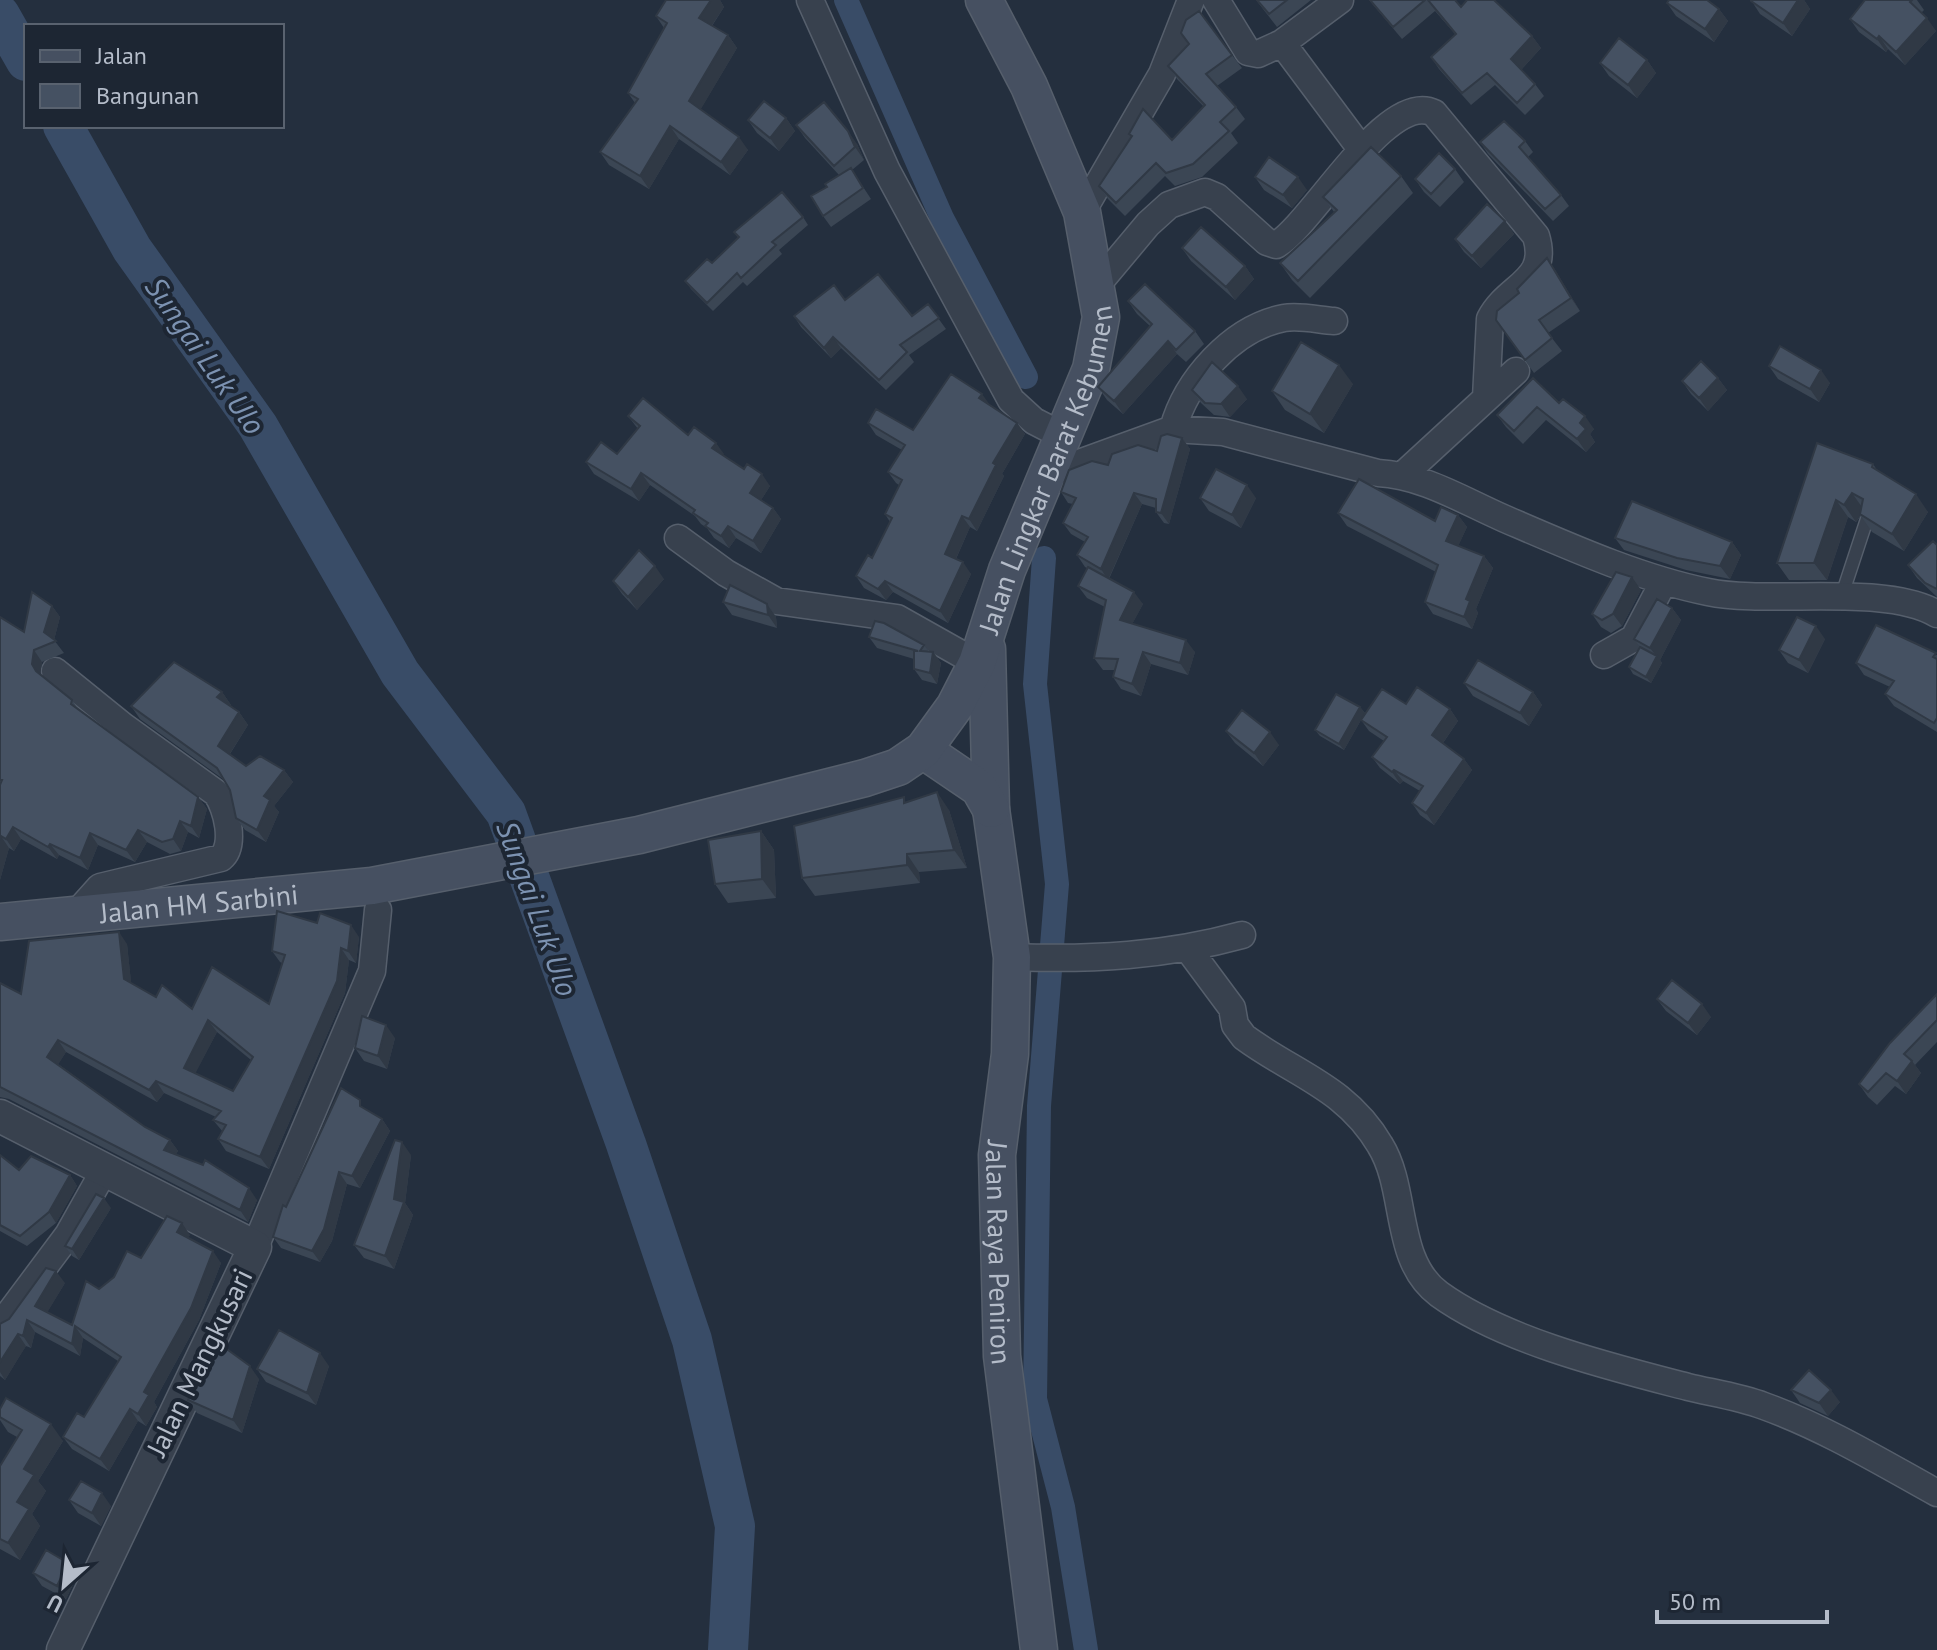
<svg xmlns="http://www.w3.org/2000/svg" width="1937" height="1650" viewBox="0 0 1937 1650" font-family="'PT Sans',sans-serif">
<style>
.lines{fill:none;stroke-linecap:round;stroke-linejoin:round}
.canal{stroke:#394c67;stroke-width:24}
.river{stroke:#394c67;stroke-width:40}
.service-casing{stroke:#565f6c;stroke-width:15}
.minor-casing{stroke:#565f6c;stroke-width:29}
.tertiary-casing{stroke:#565f6c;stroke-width:35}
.secondary-casing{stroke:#565f6c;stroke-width:39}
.service{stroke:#38414e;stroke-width:12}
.minor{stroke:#38414e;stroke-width:26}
.tertiary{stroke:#38414e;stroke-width:32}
.secondary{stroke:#465061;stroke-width:36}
.wall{fill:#3b4654;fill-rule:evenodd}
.shaded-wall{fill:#303945}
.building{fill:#455162;stroke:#303945;stroke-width:2;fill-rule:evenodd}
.labels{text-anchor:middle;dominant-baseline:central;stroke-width:8;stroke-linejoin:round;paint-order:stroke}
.street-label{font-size:28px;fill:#b4bcc9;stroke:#1d2633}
.water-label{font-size:30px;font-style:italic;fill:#7c92b1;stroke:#1d2633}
</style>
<rect width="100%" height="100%" fill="#242f3e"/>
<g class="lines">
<path class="canal" d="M 846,0 L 942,218 L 1026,377
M 1044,558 L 1035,684 L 1057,884 L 1039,1106 L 1035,1399 L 1063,1507 L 1086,1650"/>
<path class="river" d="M 0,15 L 26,61
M 63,126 L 132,249 L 258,426 L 400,673 L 506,813 L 626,1144 L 692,1340 L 735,1526 L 728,1650"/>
<defs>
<path id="service" d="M 1841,598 L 1867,519"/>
<path id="minor" d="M 810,0 L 887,171 L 1011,400 L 1034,421 L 1065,437
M 1216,0 L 1248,52 L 1258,54 L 1282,43
M 1340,0 L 1282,43 L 1361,149
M 1082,212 L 1162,74 L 1191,0
M 1097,285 L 1148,224 L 1169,205 L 1205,192 L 1217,197 L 1267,242 L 1276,245 C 1312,225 1387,89 1434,113 L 1536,236 C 1550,282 1508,284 1490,319 L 1486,398
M 1173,429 C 1186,381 1232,328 1284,318 C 1299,315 1319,320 1334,321
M 1049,474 L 1173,429 L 1223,432 L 1378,473 C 1422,475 1462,500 1503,518 C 1568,546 1639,578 1708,592 C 1770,605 1885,583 1937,614
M 1404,474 L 1516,371
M 678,538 L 726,573 L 776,601 L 897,618 L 977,663
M 1604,655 L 1634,638 L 1664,581
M 55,671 L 123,726 L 216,793 C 227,807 236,846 221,858 L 100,887 L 74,916
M 1189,950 L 1232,1008 L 1235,1025 L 1244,1037 C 1294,1074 1346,1087 1380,1145 C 1408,1190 1393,1260 1439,1294 C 1504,1341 1611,1367 1688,1387 C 1713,1393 1740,1397 1764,1406 C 1825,1428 1881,1462 1937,1493
M 1012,957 C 1091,960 1166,956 1242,935
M 255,1247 L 372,971 L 378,910
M 0,1326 L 68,1235 L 105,1169"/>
<path id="tertiary" d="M 0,1116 L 255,1247 L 63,1650"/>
<g id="secondary">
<path id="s1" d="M 987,649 L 991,809 L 1012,957 L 1010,1054 L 997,1155 L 1002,1356 L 1039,1650"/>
<path d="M 923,750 L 979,788 L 991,809"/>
<path id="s2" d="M 0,922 L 372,886 L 639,835 L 865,778 L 898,767 L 923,750 L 955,706 L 977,663 L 1007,570 L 1091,369 L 1101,317 L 1082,212 L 1029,86 L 984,0"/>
</g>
</defs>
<use href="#service" class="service-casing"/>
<use href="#minor" class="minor-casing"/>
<use href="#tertiary" class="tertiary-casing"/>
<use href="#secondary" class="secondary-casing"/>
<use href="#service" class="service"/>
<use href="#minor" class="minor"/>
<use href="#tertiary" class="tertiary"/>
<use href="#secondary" class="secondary"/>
</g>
<path class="wall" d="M 666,0 L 720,0 L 724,7 L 712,26 L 728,35 L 737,48 L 700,110 L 748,150 L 730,175 L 679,139 L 649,189 L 609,165 L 600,152 L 635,103 L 628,93 L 664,28 L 656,16 Z
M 1256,0 L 1311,0 L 1277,27 Z
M 1369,0 L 1455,0 L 1461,7 L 1532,36 L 1541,48 L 1521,70 L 1535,84 L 1544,96 L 1525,115 L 1495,85 L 1471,105 L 1439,69 L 1431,57 L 1455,34 L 1435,11 L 1402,39 Z
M 1751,0 L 1804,0 L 1810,9 L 1792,36 L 1760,14 Z
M 1865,0 L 1917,0 L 1924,10 L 1921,13 L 1936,31 L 1905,65 L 1888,49 L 1886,52 L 1859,32 L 1850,19 Z
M 1667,3 L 1719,9 L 1728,21 L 1714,42 L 1676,16 Z
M 1189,45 L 1232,55 L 1242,68 L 1217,86 L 1236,107 L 1245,119 L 1231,133 L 1238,143 L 1202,177 L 1175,186 L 1165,176 L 1125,216 L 1108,199 L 1099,186 L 1172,140 L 1204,107 L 1177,79 L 1168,66 Z
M 1647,60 L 1656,73 L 1637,98 L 1609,76 L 1600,63 Z
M 786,118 L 795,131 L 779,151 L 757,133 L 748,120 Z
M 796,125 L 857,144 L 864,160 L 852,170 L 871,199 L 831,227 L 823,216 L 839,175 L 805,138 Z
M 1525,141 L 1533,152 L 1528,157 L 1561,195 L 1569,206 L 1553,221 L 1488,154 L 1480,142 Z
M 1455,169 L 1464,182 L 1440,207 L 1424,192 L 1415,179 Z
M 1401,176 L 1413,193 L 1310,298 L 1292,280 L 1280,263 L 1334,212 L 1323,197 Z
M 1255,177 L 1307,190 L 1292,208 L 1264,190 Z
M 803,217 L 808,225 L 779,250 L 782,254 L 747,286 L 743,282 L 713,311 L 691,289 L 685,281 L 712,263 L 738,238 L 734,232 Z
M 1505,221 L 1514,234 L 1481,268 L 1464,252 L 1455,239 Z
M 1182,248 L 1245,266 L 1254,279 L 1235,300 L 1191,261 Z
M 1547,258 L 1580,311 L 1548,333 L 1562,351 L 1534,373 L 1496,320 Z
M 845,300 L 912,316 L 928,304 L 946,329 L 909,355 L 914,362 L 886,390 L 841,348 L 831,358 L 801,327 L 794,316 Z
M 1128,301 L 1195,331 L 1204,344 L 1186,362 L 1177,354 L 1123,414 L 1107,400 L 1098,387 L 1150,326 L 1137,314 Z
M 1769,366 L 1830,383 L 1819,402 L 1778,379 Z
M 1718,378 L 1727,390 L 1708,411 L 1691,394 L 1682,381 Z
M 1353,384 L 1324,433 L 1285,410 L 1272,391 Z
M 1192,390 L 1247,399 L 1230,417 L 1214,415 L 1201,403 Z
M 1559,403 L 1594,429 L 1590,434 L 1595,442 L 1586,452 L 1546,420 L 1523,444 L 1506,427 L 1497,415 Z
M 990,405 L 1017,423 L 1025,434 L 1002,474 L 1004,476 L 977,531 L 970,527 L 956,559 L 971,574 L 948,623 L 893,592 L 886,600 L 864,588 L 856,576 L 872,558 L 890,522 L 885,514 L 899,485 L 896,483 L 888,472 L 902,450 L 876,435 L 868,423 L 913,430 Z
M 628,416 L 716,443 L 723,455 L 770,486 L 761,500 L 773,508 L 781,519 L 761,553 L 736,538 L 729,548 L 714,538 L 707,528 L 701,524 L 695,516 L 650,485 L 639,501 L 594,474 L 586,462 L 617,454 L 638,429 Z
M 1182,438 L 1190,449 L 1169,524 L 1164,523 L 1156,512 L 1156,508 L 1142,504 L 1109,579 L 1143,604 L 1132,624 L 1195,652 L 1188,675 L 1151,664 L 1141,696 L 1121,689 L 1113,677 L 1115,670 L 1103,670 L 1094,658 L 1105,607 L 1087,598 L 1078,586 L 1087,568 L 1085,567 L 1077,555 L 1085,542 L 1071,534 L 1063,523 L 1073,504 L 1068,503 L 1061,492 L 1108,465 L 1157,451 Z
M 1817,443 L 1873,464 L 1877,470 L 1928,512 L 1904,551 L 1872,532 L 1861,516 L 1856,522 L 1848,517 L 1827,580 L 1789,580 L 1777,563 Z
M 1200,498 L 1256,498 L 1241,528 L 1209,511 Z
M 1338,513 L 1435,521 L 1458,515 L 1467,527 L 1458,546 L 1484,556 L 1493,568 L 1476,609 L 1478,613 L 1472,629 L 1433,614 L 1425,602 L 1436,572 L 1347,526 Z
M 1615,538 L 1732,542 L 1741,555 L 1730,579 L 1686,570 L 1624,550 Z
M 1937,545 L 1937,597 L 1917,578 L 1908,565 Z
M 664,579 L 637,610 L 622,594 L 613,581 Z
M 1641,590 L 1622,626 L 1611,633 L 1601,627 L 1592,614 Z
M 723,602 L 767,604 L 776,617 L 777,628 L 732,615 Z
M 52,606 L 60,617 L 54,640 L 64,653 L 42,662 L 40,674 L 72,700 L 78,709 L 198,797 L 207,809 L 199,838 L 188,832 L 181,851 L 170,854 L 147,842 L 135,862 L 98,845 L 88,870 L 59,855 L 57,859 L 21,839 L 14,851 L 9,848 L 0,880 L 0,617 L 24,632 Z
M 1672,608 L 1681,620 L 1660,660 L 1662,663 L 1651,683 L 1633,674 L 1629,667 L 1640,647 L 1634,639 Z
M 869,637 L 924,645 L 929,652 L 933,652 L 941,663 L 937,684 L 922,680 L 914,669 L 914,659 L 877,648 Z
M 1825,639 L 1808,673 L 1788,663 L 1779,650 Z
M 1937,655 L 1937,732 L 1894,706 L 1885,694 L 1890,687 L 1864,675 L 1856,663 Z
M 1464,683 L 1533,692 L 1542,705 L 1529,726 L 1473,696 Z
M 222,692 L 231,705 L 230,706 L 239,712 L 248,725 L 230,754 L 246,766 L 284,770 L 293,782 L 274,806 L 279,812 L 266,842 L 245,830 L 236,818 L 230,790 L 223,779 L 140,719 L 131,706 Z
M 1406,704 L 1450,709 L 1458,721 L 1443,743 L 1464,759 L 1472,770 L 1434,825 L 1420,815 L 1412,803 L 1420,791 L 1403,781 L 1400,784 L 1380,768 L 1372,757 L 1384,741 L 1369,731 L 1361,720 Z
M 1360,707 L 1365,713 L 1344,750 L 1320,736 L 1315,730 Z
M 1226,731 L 1279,745 L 1263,766 L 1235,743 Z
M 907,802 L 949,810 L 967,868 L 919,872 L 920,883 L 815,896 L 802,878 Z
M 761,831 L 774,850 L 776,898 L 728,903 L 715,884 Z
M 359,937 L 356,963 L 349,960 L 345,993 L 269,1169 L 226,1151 L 218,1139 L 223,1132 L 213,1120 L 216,1117 L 164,1093 L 157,1102 L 66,1052 L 58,1064 L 145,1127 L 170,1140 L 178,1151 L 176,1154 L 257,1200 L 248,1222 L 9,1099 L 0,1097 L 0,983 L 21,994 L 127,944 L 131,983 L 156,997 L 192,1009 L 269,1004 L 282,963 L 280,962 L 272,951 ZM 217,1032 L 251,1060 L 233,1091 L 195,1073 Z
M 1937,994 L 1937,1042 L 1915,1065 L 1921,1073 L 1906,1094 L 1895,1086 L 1877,1105 L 1868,1097 L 1859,1084 Z
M 1657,999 L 1711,1017 L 1697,1035 L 1666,1011 Z
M 395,1038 L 387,1069 L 364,1061 L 355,1048 Z
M 368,1111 L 382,1119 L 390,1131 L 360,1188 L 347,1184 L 332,1241 L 320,1262 L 281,1248 L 273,1237 L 286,1207 Z
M 0,1155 L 19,1170 L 70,1175 L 77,1186 L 56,1223 L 27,1246 L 0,1231 Z
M 411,1155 L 405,1203 L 413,1215 L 394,1269 L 364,1258 L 354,1245 Z
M 111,1208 L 79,1260 L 72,1256 L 65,1246 Z
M 190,1235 L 188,1238 L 221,1263 L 199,1320 L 154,1402 L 157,1407 L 146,1426 L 138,1421 L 109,1471 L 72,1449 L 63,1437 L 84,1417 L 118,1361 L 83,1338 L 80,1356 L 35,1332 L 31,1348 L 26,1346 L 22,1352 L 5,1380 L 0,1376 L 0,1324 L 65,1283 L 47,1312 L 72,1325 L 99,1289 L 141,1258 Z
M 329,1366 L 316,1405 L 266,1382 L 257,1369 Z
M 259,1379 L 242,1433 L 197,1413 L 188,1400 Z
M 1791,1390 L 1840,1402 L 1828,1416 L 1800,1403 Z
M 0,1409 L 63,1441 L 38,1481 L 46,1491 L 32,1514 L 40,1526 L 20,1560 L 0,1549 L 0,1466 L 17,1437 L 8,1432 L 0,1420 Z
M 69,1500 L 111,1506 L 101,1526 L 78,1513 Z
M 68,1563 L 77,1576 L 66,1599 L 42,1586 L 33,1573 Z"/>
<path class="shaded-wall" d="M 711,0 L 720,0 L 724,7 L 708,31 L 699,18 Z
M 1798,0 L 1804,0 L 1810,9 L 1792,36 L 1783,23 Z
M 1719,9 L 1728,21 L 1714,42 L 1705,29 Z
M 1927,18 L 1936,31 L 1905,65 L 1896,52 Z
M 728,35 L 737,48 L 698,114 L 689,101 Z
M 1532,36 L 1541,48 L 1519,72 L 1511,59 Z
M 1879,36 L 1888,49 L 1886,52 L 1877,39 Z
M 1647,60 L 1656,73 L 1637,98 L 1628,85 Z
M 786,118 L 795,131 L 779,151 L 770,138 Z
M 670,126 L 679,139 L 649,189 L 640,176 Z
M 848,131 L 857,144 L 864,160 L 855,147 Z
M 739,137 L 748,150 L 730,175 L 721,162 Z
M 1298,177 L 1307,190 L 1292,208 L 1283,195 Z
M 1505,221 L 1514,234 L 1481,268 L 1472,256 Z
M 1547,258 L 1556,271 L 1580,311 L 1571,298 Z
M 1245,266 L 1254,279 L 1235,300 L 1226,287 Z
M 833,337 L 841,348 L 831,358 L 824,348 Z
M 1168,341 L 1177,354 L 1123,414 L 1114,401 Z
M 1339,365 L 1353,384 L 1324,433 L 1310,414 Z
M 1821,370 L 1830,383 L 1819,402 L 1810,389 Z
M 1718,378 L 1727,390 L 1708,411 L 1699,398 Z
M 1238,386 L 1247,399 L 1230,417 L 1221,404 Z
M 982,394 L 990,405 L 979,398 Z
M 1585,416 L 1594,429 L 1590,434 L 1595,442 L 1586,452 L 1577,439 L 1580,423 Z
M 1017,423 L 1025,434 L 1002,474 L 1004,476 L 977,531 L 969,519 L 993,463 Z
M 1182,438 L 1190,449 L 1169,524 L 1161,513 Z
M 716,443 L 724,454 L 720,459 L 712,448 Z
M 641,473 L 650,485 L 639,501 L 631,489 Z
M 762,474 L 770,486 L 758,505 L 750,493 Z
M 1247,485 L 1256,498 L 1241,528 L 1232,515 Z
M 1134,493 L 1142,504 L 1108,580 L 1101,569 Z
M 1852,493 L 1864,510 L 1856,522 L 1844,505 Z
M 1916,494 L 1928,512 L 1904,551 L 1892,534 Z
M 1836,500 L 1848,517 L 1827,580 L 1814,563 Z
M 773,508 L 781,519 L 761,553 L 753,541 Z
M 1458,515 L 1467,527 L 1455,553 L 1446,541 Z
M 962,516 L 970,527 L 953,565 L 945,554 Z
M 728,526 L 736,538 L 729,548 L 721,536 Z
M 1732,542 L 1741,555 L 1730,579 L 1720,566 Z
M 1484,556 L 1493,568 L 1476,609 L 1478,613 L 1472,629 L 1464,617 L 1466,599 Z
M 963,562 L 971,574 L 948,623 L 940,611 Z
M 655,566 L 664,579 L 637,610 L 628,597 Z
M 1632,577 L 1641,590 L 1622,626 L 1613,614 Z
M 885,581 L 893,592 L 886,600 L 878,589 Z
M 1134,592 L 1143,604 L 1128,632 L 1120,620 Z
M 767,604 L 776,617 L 777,628 L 768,615 Z
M 52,606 L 60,617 L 53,644 L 44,632 Z
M 1672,608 L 1681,620 L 1660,660 L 1662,663 L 1651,683 L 1646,677 L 1657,657 L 1650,648 Z
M 1816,626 L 1825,639 L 1808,673 L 1799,660 Z
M 1186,640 L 1195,652 L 1188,675 L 1180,663 Z
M 34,650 L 42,662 L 40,676 L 32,664 Z
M 933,652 L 941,663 L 937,684 L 930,673 Z
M 1143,652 L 1151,664 L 1141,696 L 1132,684 Z
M 222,692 L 231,705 L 226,710 L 217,697 Z
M 1533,692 L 1542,705 L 1529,726 L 1520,713 Z
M 1360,707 L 1365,713 L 1344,750 L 1339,744 Z
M 1450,709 L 1458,721 L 1440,747 L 1432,735 Z
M 239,712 L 248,725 L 227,758 L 218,746 Z
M 1270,732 L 1279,745 L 1263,766 L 1254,753 Z
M 1464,759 L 1472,770 L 1434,825 L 1426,813 Z
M 284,770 L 293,782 L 274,806 L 279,812 L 266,842 L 257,830 L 264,796 Z
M 1394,770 L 1403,781 L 1400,784 L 1392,772 Z
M 937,792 L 949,810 L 967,868 L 954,850 Z
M 198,797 L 207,809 L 199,838 L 191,826 Z
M 180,821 L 188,832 L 181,851 L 173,839 Z
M 13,827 L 21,839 L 14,851 L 6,839 Z
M 138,830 L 147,842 L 135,862 L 126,850 Z
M 761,831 L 774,850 L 776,898 L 762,879 Z
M 90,833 L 98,845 L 88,870 L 80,858 Z
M 1,836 L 9,848 L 0,880 L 0,840 Z
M 50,844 L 59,855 L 57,859 L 48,847 Z
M 907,854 L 919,872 L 920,883 L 907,865 Z
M 351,925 L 359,937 L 356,963 L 348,951 Z
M 119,932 L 127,944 L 132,990 L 124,979 Z
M 341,948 L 349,960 L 345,993 L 269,1169 L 260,1157 Z
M 1702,1004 L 1711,1017 L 1697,1035 L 1688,1023 Z
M 208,1020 L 217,1032 L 192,1080 L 184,1068 Z
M 386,1025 L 395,1038 L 387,1069 L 378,1056 Z
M 58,1040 L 66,1052 L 56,1068 L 47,1057 Z
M 1912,1061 L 1921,1073 L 1906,1094 L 1897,1081 Z
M 156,1081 L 164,1093 L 157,1102 L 149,1090 Z
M 382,1119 L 390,1131 L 360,1188 L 352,1176 Z
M 170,1140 L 178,1151 L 172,1161 L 164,1150 Z
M 402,1142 L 411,1155 L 405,1203 L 413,1215 L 394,1269 L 385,1256 Z
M 339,1172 L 347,1184 L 332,1241 L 320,1262 L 312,1251 Z
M 70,1175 L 77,1186 L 56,1223 L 49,1212 Z
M 249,1188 L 257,1200 L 248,1222 L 240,1210 Z
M 104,1198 L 111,1208 L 79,1260 L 72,1249 Z
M 182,1223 L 190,1235 L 185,1244 L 177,1232 Z
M 213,1251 L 221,1263 L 199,1320 L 154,1402 L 157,1407 L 146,1426 L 138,1414 L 144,1392 Z
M 56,1271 L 65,1283 L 44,1318 L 35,1306 Z
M 27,1320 L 35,1332 L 31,1348 L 23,1336 Z
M 75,1326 L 83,1338 L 80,1356 L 72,1344 Z
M 18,1334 L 26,1346 L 5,1380 L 0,1372 L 0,1362 Z
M 320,1353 L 329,1366 L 316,1405 L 307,1393 Z
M 250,1366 L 259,1379 L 242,1433 L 233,1420 Z
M 1831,1390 L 1840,1402 L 1828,1416 L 1819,1403 Z
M 130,1409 L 138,1421 L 109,1471 L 100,1459 Z
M 51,1424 L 63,1441 L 38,1481 L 46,1491 L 32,1514 L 40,1526 L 20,1560 L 8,1543 L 24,1469 Z
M 102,1493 L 111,1506 L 101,1526 L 92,1513 Z
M 68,1563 L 77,1576 L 66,1599 L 57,1586 Z"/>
<path class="building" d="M 666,0 L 711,0 L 699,18 L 728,35 L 689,101 L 739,137 L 721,162 L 670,126 L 640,176 L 600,152 L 638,99 L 628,93 L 667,23 L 656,16 Z
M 1257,0 L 1287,0 L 1269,14 Z
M 1370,0 L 1425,0 L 1393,27 Z
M 1428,0 L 1455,0 L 1461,7 L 1467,0 L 1494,0 L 1532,36 L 1511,59 L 1535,84 L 1517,103 L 1487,73 L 1462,93 L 1431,57 L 1456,34 Z
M 1669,0 L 1707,0 L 1719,9 L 1705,29 L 1667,3 Z
M 1751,0 L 1798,0 L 1783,23 L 1751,1 Z
M 1865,0 L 1912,0 L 1910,2 L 1927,18 L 1896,52 L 1879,36 L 1877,39 L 1850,19 Z
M 1199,11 L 1232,55 L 1206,74 L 1236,107 L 1220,122 L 1229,131 L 1193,164 L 1166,173 L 1156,163 L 1116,203 L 1099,186 L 1132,136 L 1129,134 L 1143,109 L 1172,140 L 1205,105 L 1168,66 L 1189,44 L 1181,33 L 1186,20 Z
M 1619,38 L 1647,60 L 1628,85 L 1600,63 Z
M 764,101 L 786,118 L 770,138 L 748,120 Z
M 824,102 L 848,131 L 855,147 L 834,166 L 796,125 Z
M 1504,121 L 1525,141 L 1519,147 L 1561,195 L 1545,209 L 1480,142 Z
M 1371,147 L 1401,176 L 1298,281 L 1280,263 L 1337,210 L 1323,197 Z
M 1439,153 L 1455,169 L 1431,194 L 1415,179 Z
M 1269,157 L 1298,177 L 1283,195 L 1255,177 Z
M 851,168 L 863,188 L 823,216 L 811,196 L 827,187 L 825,184 Z
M 782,192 L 803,217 L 772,242 L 776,245 L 741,278 L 737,273 L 707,303 L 685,281 L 707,259 L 712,263 L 739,237 L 734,232 Z
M 1487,204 L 1505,221 L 1472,256 L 1455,239 Z
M 1201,227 L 1245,266 L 1226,287 L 1182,248 Z
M 1547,258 L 1571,298 L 1539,320 L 1552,338 L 1525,360 L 1496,320 L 1497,311 L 1519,293 L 1517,289 Z
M 878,274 L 912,316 L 928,304 L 939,318 L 900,345 L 907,352 L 879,380 L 833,337 L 824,348 L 794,316 L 834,285 L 845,300 Z
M 1145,284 L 1195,331 L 1176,350 L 1168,341 L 1114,401 L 1098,387 L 1152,324 L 1128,301 Z
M 1301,342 L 1339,365 L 1310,414 L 1272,391 Z
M 1780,346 L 1821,370 L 1810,389 L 1769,366 Z
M 1701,361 L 1718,378 L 1699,398 L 1682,381 Z
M 1212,362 L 1238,386 L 1221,404 L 1205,403 L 1192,390 Z
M 951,374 L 982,394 L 979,398 L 1017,423 L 993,463 L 996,465 L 969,519 L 962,516 L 945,554 L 963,562 L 940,611 L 885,581 L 878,589 L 856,576 L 868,555 L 872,558 L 892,518 L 885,514 L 902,480 L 888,472 L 905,445 L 868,423 L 876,409 L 913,430 Z
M 1533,378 L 1559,403 L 1563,399 L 1585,416 L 1580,423 L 1586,429 L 1577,439 L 1537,407 L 1514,431 L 1497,415 Z
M 643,398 L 688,435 L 694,427 L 716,443 L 712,448 L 744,469 L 747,464 L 762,474 L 750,493 L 773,508 L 753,541 L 728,526 L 721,536 L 705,526 L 708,523 L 693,513 L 695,510 L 641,473 L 631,489 L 586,462 L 601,442 L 617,454 L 640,426 L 628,416 Z
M 1167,434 L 1182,438 L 1161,513 L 1156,512 L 1156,499 L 1134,493 L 1101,569 L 1077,555 L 1088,537 L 1063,523 L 1076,498 L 1061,492 L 1069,470 L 1092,461 L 1108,465 L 1112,454 L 1138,445 L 1157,451 L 1161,436 Z
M 1817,443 L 1873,464 L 1872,467 L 1916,494 L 1892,534 L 1860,514 L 1863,499 L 1852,493 L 1844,505 L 1836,500 L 1814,563 L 1777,563 Z
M 1216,469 L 1247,485 L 1232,515 L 1200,498 Z
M 1359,479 L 1435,521 L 1441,507 L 1458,515 L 1446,541 L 1484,556 L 1466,599 L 1470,601 L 1464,617 L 1425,602 L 1438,565 L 1338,513 Z
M 1632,501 L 1732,542 L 1720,566 L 1677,558 L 1615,538 Z
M 1933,541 L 1937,545 L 1937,589 L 1925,583 L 1908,565 Z
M 639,550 L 655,566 L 628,597 L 613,581 Z
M 1088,567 L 1134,592 L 1120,620 L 1186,640 L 1180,663 L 1143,652 L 1132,684 L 1113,677 L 1118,659 L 1094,658 L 1106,600 L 1078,586 Z
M 1616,572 L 1632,577 L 1613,614 L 1602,620 L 1592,614 Z
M 730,585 L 767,604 L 768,615 L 723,602 Z
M 32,592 L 52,606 L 44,632 L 56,641 L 34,650 L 32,664 L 36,671 L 72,700 L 71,704 L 198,797 L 191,826 L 180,821 L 173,839 L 162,842 L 138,830 L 126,850 L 90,833 L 80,858 L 50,844 L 48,847 L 13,827 L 6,839 L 1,836 L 0,840 L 0,785 L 2,780 L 0,780 L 0,617 L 24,632 Z
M 1657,599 L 1672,608 L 1650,648 L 1634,639 Z
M 1797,617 L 1816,626 L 1799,660 L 1779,650 Z
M 875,621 L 884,623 L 924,645 L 920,651 L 933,652 L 930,673 L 914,669 L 914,651 L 918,651 L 869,637 Z
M 1876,625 L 1936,653 L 1933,657 L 1937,659 L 1937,718 L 1934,723 L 1885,694 L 1894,681 L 1856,663 Z
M 1640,647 L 1657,656 L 1646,677 L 1629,667 Z
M 1478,660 L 1533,692 L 1520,713 L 1464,683 Z
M 174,662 L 222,692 L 217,697 L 239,712 L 218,746 L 246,766 L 260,756 L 284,770 L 264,796 L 270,800 L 257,830 L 236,818 L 230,790 L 217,768 L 131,706 Z
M 1417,687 L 1450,709 L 1432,735 L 1464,759 L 1426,813 L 1412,803 L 1423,786 L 1394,770 L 1392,772 L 1372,757 L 1387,737 L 1361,720 L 1382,689 L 1406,704 Z
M 1336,694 L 1360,707 L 1339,744 L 1315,730 Z
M 1242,710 L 1270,732 L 1254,753 L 1226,731 Z
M 937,792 L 954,850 L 907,854 L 907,865 L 802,878 L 794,826 L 904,797 L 904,803 Z
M 761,831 L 762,879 L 715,884 L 708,840 Z
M 277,911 L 317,923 L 320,913 L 351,925 L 348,951 L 341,948 L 337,981 L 260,1157 L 218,1139 L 226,1125 L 213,1120 L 221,1111 L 156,1081 L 149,1090 L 58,1040 L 47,1057 L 145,1127 L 170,1140 L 164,1150 L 203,1165 L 205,1160 L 249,1188 L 240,1210 L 0,1087 L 0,983 L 21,994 L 29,941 L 119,932 L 124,979 L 156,997 L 162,985 L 192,1009 L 212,967 L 269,1004 L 285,955 L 272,951 ZM 208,1020 L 253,1057 L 233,1091 L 184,1068 Z
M 1672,980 L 1702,1004 L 1688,1023 L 1657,999 Z
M 1937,994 L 1937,1020 L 1904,1054 L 1912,1061 L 1897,1081 L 1886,1073 L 1868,1092 L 1859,1084 L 1890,1043 Z
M 362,1016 L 386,1025 L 378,1056 L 355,1048 Z
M 341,1088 L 360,1100 L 360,1106 L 382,1119 L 352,1176 L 339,1172 L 324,1229 L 312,1251 L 273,1237 L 283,1205 L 286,1207 Z
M 395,1140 L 402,1142 L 394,1199 L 404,1202 L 385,1256 L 354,1245 Z
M 0,1155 L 19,1170 L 31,1156 L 70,1175 L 49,1212 L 20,1236 L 0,1225 Z
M 96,1194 L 104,1198 L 72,1249 L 65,1246 Z
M 167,1216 L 182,1223 L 177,1232 L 213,1251 L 191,1308 L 144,1392 L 149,1395 L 138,1414 L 130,1409 L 100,1459 L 63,1437 L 77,1413 L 84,1417 L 121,1357 L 75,1326 L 72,1344 L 27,1320 L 23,1336 L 18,1334 L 0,1362 L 0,1324 L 9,1319 L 46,1268 L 56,1271 L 35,1306 L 72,1325 L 86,1281 L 99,1289 L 114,1277 L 127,1251 L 141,1258 Z
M 279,1330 L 320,1353 L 307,1393 L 257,1369 Z
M 217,1342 L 250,1366 L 233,1420 L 188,1400 Z
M 1809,1370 L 1831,1390 L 1819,1403 L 1791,1390 Z
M 6,1398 L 51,1424 L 24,1469 L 34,1475 L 17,1502 L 29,1509 L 8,1543 L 0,1539 L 0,1466 L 22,1430 L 0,1417 L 0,1409 Z
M 81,1481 L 102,1493 L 92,1513 L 69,1500 Z
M 46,1550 L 68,1563 L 57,1586 L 33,1573 Z"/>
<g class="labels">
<g class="street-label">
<text stroke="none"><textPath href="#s2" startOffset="1252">Jalan Lingkar Barat Kebumen</textPath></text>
<text stroke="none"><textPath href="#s2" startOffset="200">Jalan HM Sarbini</textPath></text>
<text stroke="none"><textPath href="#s1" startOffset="606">Jalan Raya Peniron</textPath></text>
<text transform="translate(199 1362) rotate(-64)">Jalan Mangkusari</text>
</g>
<g class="water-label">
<text transform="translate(206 355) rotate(55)">Sungai Luk Ulo</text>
<text transform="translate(538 908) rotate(70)">Sungai Luk Ulo</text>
</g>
</g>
<rect x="24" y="24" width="260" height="104" fill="#1d2633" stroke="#59626f" stroke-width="2"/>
<rect x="40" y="50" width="40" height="12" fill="#465061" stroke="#59626f" stroke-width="2"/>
<text x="96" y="64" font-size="24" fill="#b4bcc9">Jalan</text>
<rect x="40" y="84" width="40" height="24" fill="#455162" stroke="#59626f" stroke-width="2"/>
<text x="96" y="104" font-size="24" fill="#b4bcc9">Bangunan</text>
<g transform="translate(64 1586) rotate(207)" stroke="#1d2633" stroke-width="6" paint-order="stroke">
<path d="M0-6L14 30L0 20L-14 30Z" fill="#b4bcc9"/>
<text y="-12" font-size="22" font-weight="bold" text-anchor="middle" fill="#b4bcc9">U</text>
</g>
<path d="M1657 1610v12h170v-12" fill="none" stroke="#b4bcc9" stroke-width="4"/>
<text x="1669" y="1610" font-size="24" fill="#b4bcc9" stroke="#1d2633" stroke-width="6" paint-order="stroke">50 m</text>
</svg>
